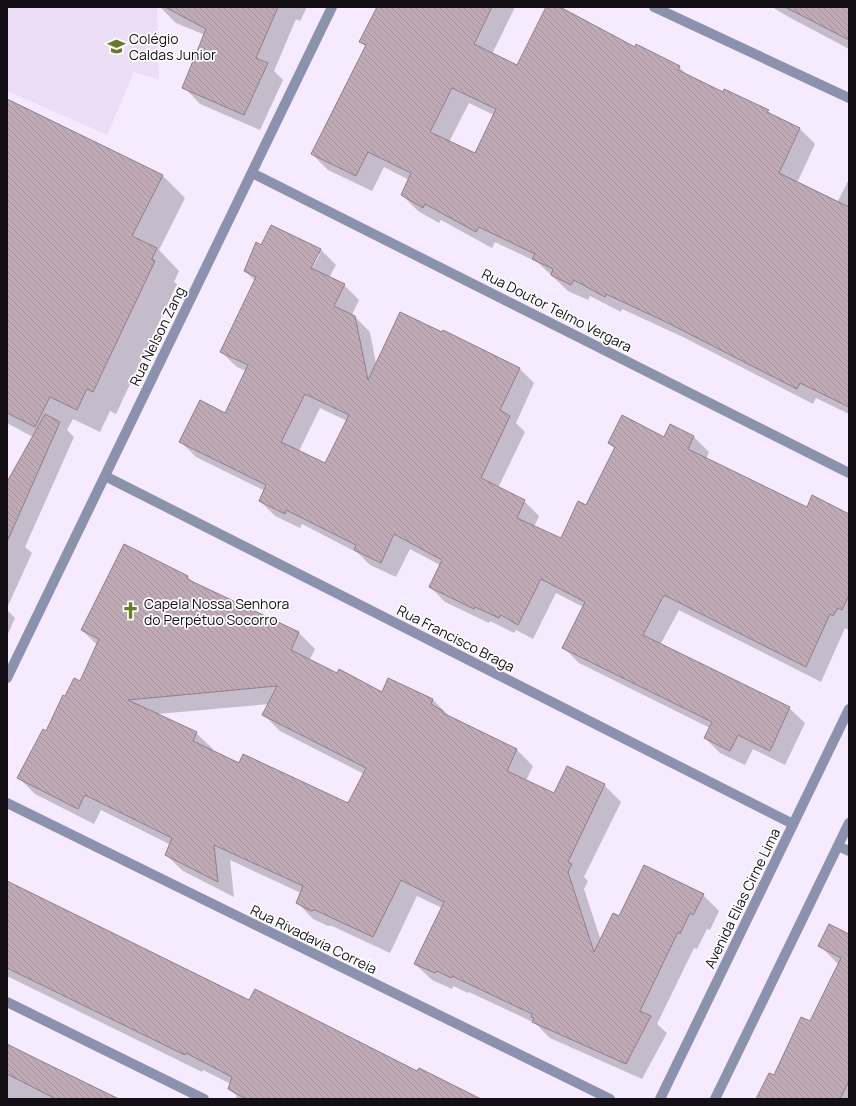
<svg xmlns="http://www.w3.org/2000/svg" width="856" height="1106" viewBox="0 0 856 1106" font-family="Manrope,sans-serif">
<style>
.built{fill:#ecddf7}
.shadow{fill:#0003;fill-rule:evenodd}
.building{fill:url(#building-back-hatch);stroke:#927e89;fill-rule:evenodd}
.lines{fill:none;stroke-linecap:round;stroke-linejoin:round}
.minor{stroke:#8c91ae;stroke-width:10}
.labels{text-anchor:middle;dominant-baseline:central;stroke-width:3.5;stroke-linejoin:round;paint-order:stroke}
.poi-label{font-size:14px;fill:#130f15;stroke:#fff;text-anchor:start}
.street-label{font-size:14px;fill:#130f15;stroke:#fff}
</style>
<defs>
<pattern id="building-back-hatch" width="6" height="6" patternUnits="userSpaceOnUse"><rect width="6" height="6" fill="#bfaab5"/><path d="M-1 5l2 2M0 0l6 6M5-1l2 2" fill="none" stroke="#a3919b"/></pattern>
</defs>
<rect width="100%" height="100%" fill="#f5eafe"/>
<path class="built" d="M 7,7 L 157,7 L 159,80 L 134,72 L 107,135 L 7,91 Z"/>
<path class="shadow" d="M 160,7 L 307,7 L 300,21 L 296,19 L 274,71 L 283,80 L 260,130 L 200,104 L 184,87 L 205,35 L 176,23 Z
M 378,7 L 515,7 L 492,54 L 518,66 L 547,7 L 557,7 L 635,49 L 679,67 L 688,76 L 723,93 L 768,111 L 773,116 L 799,128 L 815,144 L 797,183 L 837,203 L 849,179 L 849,414 L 816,398 L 813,404 L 683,337 L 622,309 L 621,312 L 590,296 L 588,300 L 568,291 L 537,262 L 495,242 L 492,248 L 441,220 L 439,223 L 418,211 L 402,195 L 409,180 L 384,167 L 372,191 L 328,170 L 312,154 L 366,47 L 361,42 ZM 469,103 L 494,115 L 475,154 L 449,142 Z
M 772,7 L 849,7 L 849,49 L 787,16 Z
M 7,100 L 162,175 L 185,198 L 159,250 L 179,271 L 174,282 L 177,284 L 116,414 L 110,411 L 100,432 L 73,419 L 67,430 L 74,437 L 25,547 L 32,553 L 7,608 L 7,484 L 33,437 L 7,423 Z
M 272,226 L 321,250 L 336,265 L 329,278 L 344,285 L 359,300 L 352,315 L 355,317 L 370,332 L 376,364 L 519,368 L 534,383 L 516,423 L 525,432 L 498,488 L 524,501 L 539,516 L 534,527 L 561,539 L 586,507 L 615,449 L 609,443 L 664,438 L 670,426 L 694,437 L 709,452 L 706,459 L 808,508 L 849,515 L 849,630 L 845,628 L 821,682 L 679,610 L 660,645 L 789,708 L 805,723 L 785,765 L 753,749 L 745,765 L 720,753 L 705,738 L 710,728 L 579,663 L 564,648 L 583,607 L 556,593 L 533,639 L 516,630 L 514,633 L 490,621 L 489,623 L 445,602 L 430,587 L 440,565 L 410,549 L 396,577 L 370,565 L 358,553 L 302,524 L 300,528 L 275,516 L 260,501 L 265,491 L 196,457 L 181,442 L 226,414 L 246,371 L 237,367 L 221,352 L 255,281 L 245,271 L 261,246 ZM 317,254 L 320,254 L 309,273 L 307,272 ZM 320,408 L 347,421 L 326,464 L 299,451 Z
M 124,545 L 188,577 L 194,583 L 299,633 L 315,649 L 309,661 L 382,694 L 433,700 L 449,716 L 517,750 L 533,766 L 526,781 L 554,794 L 604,785 L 621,802 L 584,877 L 588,881 L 584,889 L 601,941 L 620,917 L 703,895 L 719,911 L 710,930 L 707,929 L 697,949 L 694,948 L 657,1024 L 667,1033 L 642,1079 L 550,1038 L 535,1023 L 469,992 L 468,993 L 453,986 L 452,989 L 432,980 L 415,964 L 442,908 L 417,896 L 390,953 L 332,926 L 328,926 L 313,919 L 297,902 L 301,893 L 230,860 L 234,897 L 183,871 L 166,855 L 171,845 L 101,810 L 94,824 L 35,794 L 19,778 L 47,732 L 66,697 L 81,682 L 98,646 L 82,630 ZM 269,704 L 264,715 L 280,731 L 364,774 L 349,805 L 239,764 L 212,751 L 213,749 L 196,733 L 157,714 Z
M 7,610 L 15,618 L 7,636 Z
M 7,882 L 250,1002 L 473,1099 L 235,1099 L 237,1096 L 229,1089 L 231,1084 L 203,1070 L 202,1072 L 7,976 Z
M 849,935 L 849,1099 L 757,1099 L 775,1077 L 810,1023 L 839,965 L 820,946 Z
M 7,1045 L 116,1099 L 7,1099 Z"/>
<path class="building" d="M 165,7 L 278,7 L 256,58 L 268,63 L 244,115 L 182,88 L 206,29 Z
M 377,7 L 492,7 L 474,44 L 517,65 L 546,7 L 560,7 L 635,47 L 636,44 L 680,66 L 678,70 L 723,92 L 724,89 L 769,110 L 767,112 L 800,128 L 779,173 L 849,207 L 849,407 L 800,383 L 797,389 L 666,322 L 606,294 L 605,297 L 574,280 L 571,285 L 551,275 L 553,269 L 532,259 L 535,254 L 479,227 L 476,232 L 425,204 L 423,208 L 401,195 L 411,173 L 368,152 L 356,176 L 311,154 L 366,45 L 359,42 ZM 452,88 L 496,109 L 475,153 L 430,132 Z
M 785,7 L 849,7 L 849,40 Z
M 7,99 L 163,175 L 132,236 L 157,248 L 152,259 L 155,261 L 93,392 L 87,389 L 77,410 L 50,397 L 35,427 L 7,413 Z
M 271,225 L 321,249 L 311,268 L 345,284 L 334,306 L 355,316 L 368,380 L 400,312 L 442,332 L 443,330 L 520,368 L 500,410 L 510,416 L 481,478 L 525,500 L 517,518 L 561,538 L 578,501 L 586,505 L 615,447 L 608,443 L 622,415 L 664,437 L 670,424 L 694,436 L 688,449 L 807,507 L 812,495 L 849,514 L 849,595 L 842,610 L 838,608 L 833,616 L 830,614 L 806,667 L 664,595 L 643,635 L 790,707 L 770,751 L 738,735 L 730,751 L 704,738 L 712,722 L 562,648 L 585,602 L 541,579 L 518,625 L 501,615 L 499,618 L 475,607 L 474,609 L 429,587 L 442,560 L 394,534 L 381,563 L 354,550 L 356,545 L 286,510 L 285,514 L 259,501 L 266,485 L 179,442 L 200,400 L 225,413 L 248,365 L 220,352 L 256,277 L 244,271 L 256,242 L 261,245 ZM 305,394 L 349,415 L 325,463 L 281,442 Z
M 45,414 L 60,422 L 7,542 L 7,482 Z
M 124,544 L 188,576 L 187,579 L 299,632 L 291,650 L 337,673 L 339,669 L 382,692 L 388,678 L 433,699 L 431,704 L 443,711 L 443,713 L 517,749 L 507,771 L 554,793 L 567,766 L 605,784 L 568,862 L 572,864 L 568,872 L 594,952 L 613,913 L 619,916 L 644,865 L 704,894 L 693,915 L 690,913 L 680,934 L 678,932 L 640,1011 L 651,1016 L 626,1064 L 532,1022 L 534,1018 L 531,1017 L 532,1014 L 452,976 L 451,978 L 437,971 L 435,973 L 414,964 L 444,902 L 401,880 L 373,937 L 315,910 L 311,911 L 296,903 L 303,886 L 214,845 L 218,882 L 165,855 L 172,838 L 85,795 L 78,809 L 17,778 L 43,729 L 46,731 L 63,695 L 65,696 L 74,678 L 80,681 L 99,639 L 81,630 ZM 277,686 L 262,715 L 366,768 L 348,803 L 243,754 L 239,763 L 193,741 L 197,732 L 128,700 Z
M 7,881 L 249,1000 L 255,989 L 417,1071 L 419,1068 L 481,1099 L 246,1099 L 228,1089 L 232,1077 L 186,1053 L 185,1055 L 7,968 Z
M 829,924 L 849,934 L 849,1081 L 840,1099 L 756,1099 L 769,1073 L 774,1075 L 801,1017 L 810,1021 L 841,958 L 818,946 Z
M 7,1044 L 39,1060 L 119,1099 L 56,1099 L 7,1074 Z"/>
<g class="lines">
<path class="minor" d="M 654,7 L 849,98
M 252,173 L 849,473
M 105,476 L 793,824
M 7,678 L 332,7
M 7,803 L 610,1099
M 838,846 L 849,851
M 7,1002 L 204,1099
M 660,1099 L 849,709
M 715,1099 L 849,823"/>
</g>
<defs>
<symbol id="school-bare" viewBox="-9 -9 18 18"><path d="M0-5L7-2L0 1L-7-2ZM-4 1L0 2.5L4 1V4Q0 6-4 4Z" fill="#697b2a" stroke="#fff" stroke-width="2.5" paint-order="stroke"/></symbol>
<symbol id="church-bare" viewBox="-9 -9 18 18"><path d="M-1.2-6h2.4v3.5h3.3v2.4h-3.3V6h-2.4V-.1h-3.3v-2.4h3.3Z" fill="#697b2a" stroke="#fff" stroke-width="2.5" paint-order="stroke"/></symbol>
</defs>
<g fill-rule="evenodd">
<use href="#school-bare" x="104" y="34" width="25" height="25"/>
<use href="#church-bare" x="118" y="598" width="25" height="25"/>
</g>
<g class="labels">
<g class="poi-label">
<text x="129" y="38">Colégio<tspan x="129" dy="16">Caldas Junior</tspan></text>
<text x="144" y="603">Capela Nossa Senhora<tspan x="144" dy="16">do Perpétuo Socorro</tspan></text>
</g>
<g class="street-label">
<text transform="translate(557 310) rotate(27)">Rua Doutor Telmo Vergara</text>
<text transform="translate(157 336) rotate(-64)">Rua Nelson Zang</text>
<text transform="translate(456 638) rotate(27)">Rua Francisco Braga</text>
<text transform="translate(742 898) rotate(-64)">Avenida Elias Cirne Lima</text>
<text transform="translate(314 939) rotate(26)">Rua Rivadavia Correia</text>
</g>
</g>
<rect width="856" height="1106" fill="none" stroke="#130f15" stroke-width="16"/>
</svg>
